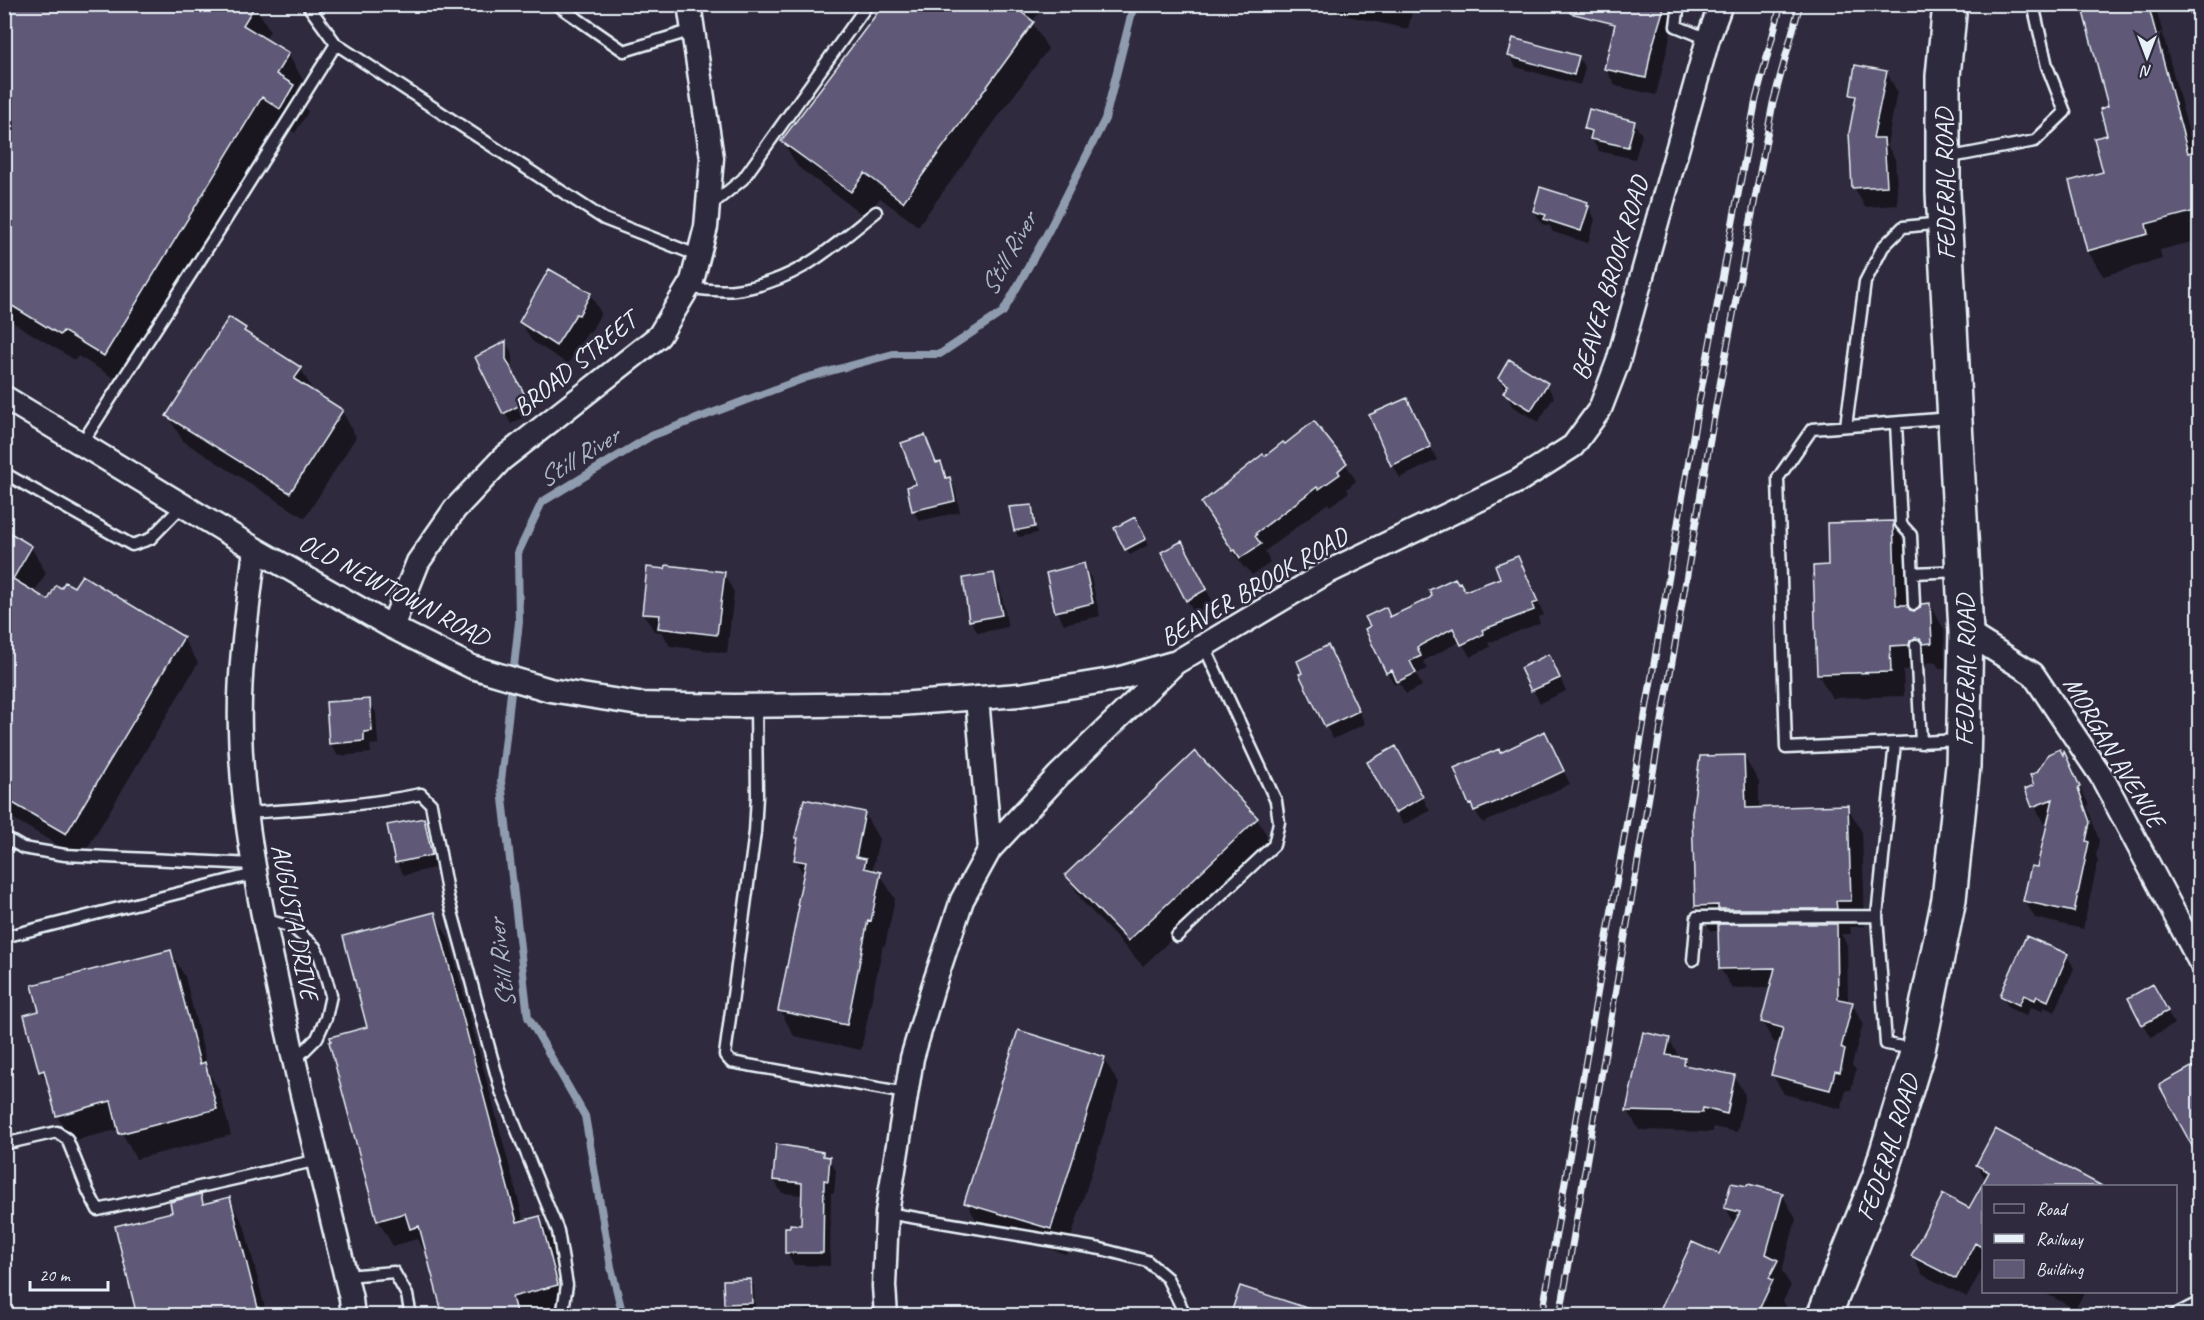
<svg xmlns="http://www.w3.org/2000/svg" width="2204" height="1320" viewBox="0 0 2204 1320" font-family="Caveat,sans-serif">
<style>
.shadow{fill:#0007}
.lines{fill:none;stroke-linecap:round;stroke-linejoin:round}
.stream{stroke:#8f9bae;stroke-width:8}
.building{fill:#5f5976;stroke:#e8f1f8;stroke-width:1.5}
.service-casing{stroke:#e8f1f8;stroke-width:15}
.minor-casing{stroke:#e8f1f8;stroke-width:27}
.primary-casing{stroke:#e8f1f8;stroke-width:38}
.service{stroke:#2f2a3d;stroke-width:10}
.minor{stroke:#2f2a3d;stroke-width:22}
.primary{stroke:#2f2a3d;stroke-width:33}
.rail-casing{stroke:#e8f1f8;stroke-width:7}
.rail{stroke:#2f2a3d;stroke-width:4.5;stroke-dasharray:14;stroke-linecap:butt}
.labels{text-anchor:middle;dominant-baseline:central;stroke-width:5;stroke-linejoin:round;paint-order:stroke}
.street-label{font-size:26px;fill:#e8f1f8;stroke:#2f2a3d}
.water-label{font-size:27px;font-style:italic;fill:#acb7c6;stroke:#2f2a3d}
</style>
<rect width="100%" height="100%" fill="#2f2a3d"/>
<filter id="ink" filterUnits="userSpaceOnUse"><feTurbulence type="fractalNoise" baseFrequency=".0167" numOctaves="2"/><feDisplacementMap in="SourceGraphic" scale="12" xChannelSelector="R" yChannelSelector="G"/><feConvolveMatrix kernelMatrix="1 2 1 2 8 2 1 2 1" color-interpolation-filters="sRGB"/></filter>
<g filter="url(#ink)">
<path class="shadow" d="M 4,4 L 255,5 L 270,31 L 264,40 L 288,54 L 303,80 L 296,91 L 308,112 L 295,133 L 277,122 L 119,381 L 78,356 L 75,360 L 4,317 Z
M 736,4 L 763,4 L 763,8 L 739,9 Z
M 885,4 L 1045,4 L 1032,22 L 1048,49 L 918,226 L 880,198 L 866,217 L 798,167 L 783,142 Z
M 1318,4 L 1414,4 L 1408,29 L 1321,10 Z
M 1622,4 L 1678,4 L 1656,95 L 1616,86 L 1605,69 Z
M 2083,4 L 2155,4 L 2194,153 L 2200,152 L 2200,240 L 2160,250 L 2162,259 L 2103,276 L 2088,251 L 2071,182 L 2105,173 L 2109,136 L 2110,108 Z
M 1510,56 L 1578,57 L 1585,68 L 1580,85 L 1516,67 Z
M 1886,72 L 1897,91 L 1887,145 L 1895,159 L 1898,205 L 1865,207 L 1854,187 L 1856,103 L 1851,94 Z
M 1634,123 L 1642,135 L 1635,159 L 1599,151 L 1585,129 Z
M 1587,203 L 1595,220 L 1588,243 L 1553,232 L 1550,226 L 1542,224 L 1534,211 Z
M 590,294 L 601,313 L 590,333 L 588,332 L 568,364 L 532,341 L 521,322 Z
M 245,329 L 250,337 L 301,369 L 315,395 L 342,411 L 356,437 L 305,518 L 183,441 L 168,416 Z
M 506,343 L 512,353 L 512,372 L 533,412 L 511,424 L 477,358 Z
M 1499,378 L 1546,384 L 1554,397 L 1538,422 L 1512,406 Z
M 1414,413 L 1437,460 L 1400,478 L 1393,465 Z
M 925,437 L 937,465 L 941,464 L 955,489 L 960,512 L 919,521 L 913,510 Z
M 1346,464 L 1356,481 L 1347,489 L 1349,492 L 1330,506 L 1328,503 L 1265,551 L 1270,563 L 1252,575 L 1246,567 L 1244,568 L 1213,521 Z
M 1031,507 L 1035,513 L 1037,533 L 1019,537 L 1015,531 L 1011,509 Z
M 1134,519 L 1148,545 L 1130,555 L 1127,549 Z
M 1892,522 L 1906,547 L 1909,612 L 1915,613 L 1930,605 L 1944,629 L 1945,668 L 1939,668 L 1936,663 L 1929,662 L 1923,666 L 1922,669 L 1903,670 L 1904,696 L 1832,698 L 1818,674 L 1830,566 Z
M 4,531 L 31,547 L 46,573 L 34,593 L 48,602 L 183,638 L 198,663 L 81,859 L 4,813 Z
M 1181,543 L 1213,602 L 1194,613 L 1187,600 Z
M 1517,558 L 1544,615 L 1538,617 L 1540,623 L 1488,643 L 1490,647 L 1470,657 L 1461,641 L 1423,661 L 1427,669 L 1416,674 L 1422,686 L 1406,694 L 1399,682 L 1395,685 L 1387,672 L 1372,627 L 1502,579 Z
M 1083,565 L 1091,578 L 1100,616 L 1064,624 L 1057,611 Z
M 724,574 L 734,592 L 727,653 L 670,646 L 662,632 L 654,631 L 643,613 Z
M 993,575 L 1000,587 L 1008,627 L 978,633 L 970,620 L 965,590 Z
M 1328,647 L 1365,724 L 1333,739 L 1326,726 Z
M 1522,668 L 1556,669 L 1566,691 L 1540,703 Z
M 369,700 L 376,713 L 378,744 L 370,745 L 371,753 L 338,756 L 330,743 Z
M 1551,746 L 1570,784 L 1483,823 L 1471,804 L 1500,755 Z
M 2064,755 L 2089,805 L 2087,806 L 2099,840 L 2096,856 L 2098,861 L 2083,929 L 2035,918 L 2025,901 L 2038,869 L 2049,822 L 2044,824 L 2027,790 L 2036,786 L 2063,759 Z
M 1744,757 L 1759,782 L 1759,809 L 1847,806 L 1862,832 L 1865,926 L 1850,927 L 1851,934 L 1841,934 L 1847,945 L 1848,1003 L 1852,1004 L 1863,1023 L 1852,1065 L 1856,1070 L 1851,1090 L 1846,1090 L 1841,1109 L 1784,1094 L 1773,1075 L 1781,1043 L 1774,1042 L 1762,1022 L 1771,987 L 1732,988 L 1720,968 L 1720,931 L 1711,931 L 1696,905 Z
M 1403,761 L 1430,811 L 1403,825 L 1369,763 Z
M 864,813 L 879,839 L 872,872 L 880,874 L 895,899 L 885,946 L 883,945 L 861,1050 L 794,1036 L 780,1010 L 800,908 L 798,905 L 804,875 L 795,859 L 799,842 L 797,838 Z
M 423,819 L 430,832 L 438,867 L 404,875 L 396,862 Z
M 1257,819 L 1272,844 L 1143,966 L 1082,901 L 1067,875 Z
M 434,913 L 449,939 L 524,1221 L 540,1217 L 554,1243 L 572,1311 L 554,1316 L 445,1316 L 428,1254 L 426,1254 L 417,1239 L 393,1246 L 378,1220 L 369,1028 Z
M 170,951 L 185,977 L 209,1073 L 219,1090 L 231,1135 L 136,1159 L 120,1129 L 72,1141 L 57,1116 L 51,1089 L 40,1071 Z
M 2067,956 L 2074,968 L 2055,1012 L 2044,1007 L 2042,1011 L 2031,1007 L 2026,1016 L 2009,1008 L 2002,996 Z
M 2153,986 L 2174,1024 L 2151,1037 L 2130,999 Z
M 1644,1034 L 1669,1039 L 1680,1059 L 1684,1060 L 1689,1068 L 1734,1076 L 1745,1095 L 1737,1132 L 1713,1127 L 1713,1132 L 1639,1130 L 1628,1111 Z
M 1104,1059 L 1119,1084 L 1066,1254 L 981,1228 L 966,1202 Z
M 2192,1068 L 2200,1081 L 2200,1155 L 2161,1086 Z
M 1996,1131 L 2097,1186 L 1984,1186 L 1984,1265 L 1967,1297 L 1923,1275 L 1912,1256 L 1970,1210 L 1986,1180 L 1977,1165 Z
M 822,1153 L 825,1158 L 829,1158 L 836,1171 L 834,1193 L 831,1193 L 830,1266 L 794,1265 L 786,1252 L 802,1226 L 803,1195 L 782,1193 L 774,1180 Z
M 1782,1194 L 1796,1219 L 1782,1271 L 1791,1286 L 1783,1301 L 1786,1306 L 1782,1316 L 1657,1316 L 1720,1256 L 1735,1224 L 1726,1208 Z
M 200,1196 L 205,1205 L 229,1199 L 244,1225 L 267,1316 L 138,1316 L 174,1213 Z
M 750,1281 L 754,1287 L 755,1309 L 728,1310 L 725,1304 Z
M 2043,1292 L 2085,1292 L 2075,1309 Z
M 834,1308 L 838,1316 L 790,1316 L 801,1315 L 804,1310 Z
M 967,1308 L 996,1309 L 998,1312 L 1006,1313 L 1008,1316 L 966,1316 Z"/>
<g class="lines">
<path class="stream" d="M 623,1316 L 611,1267 L 585,1116 L 528,1017 L 501,781 L 519,622 L 518,553 L 542,502 L 651,436 L 805,378 L 893,354 L 940,354 L 1003,312 L 1048,232 L 1105,119 L 1134,4"/>
</g>
<path class="building" d="M 4,4 L 256,4 L 243,25 L 289,53 L 276,74 L 294,85 L 280,109 L 262,97 L 104,356 L 63,331 L 60,335 L 4,301 Z
M 884,4 L 1011,4 L 1034,22 L 903,202 L 865,173 L 851,192 L 781,141 Z
M 1571,4 L 1665,4 L 1651,51 L 1646,78 L 1604,69 L 1615,24 L 1570,13 Z
M 2081,4 L 2148,4 L 2188,153 L 2199,150 L 2199,210 L 2146,224 L 2148,234 L 2087,251 L 2069,181 L 2103,172 L 2094,138 L 2107,135 L 2100,109 L 2108,106 Z
M 1513,38 L 1579,56 L 1574,75 L 1508,56 Z
M 1855,65 L 1887,71 L 1873,138 L 1884,138 L 1887,186 L 1852,188 L 1849,133 L 1856,96 L 1850,95 Z
M 1589,109 L 1635,121 L 1628,147 L 1590,139 L 1592,131 L 1584,129 Z
M 1540,187 L 1588,202 L 1587,206 L 1589,206 L 1581,231 L 1544,219 L 1546,215 L 1533,211 Z
M 549,269 L 591,293 L 579,315 L 576,314 L 556,346 L 519,322 Z
M 229,317 L 246,328 L 244,331 L 302,368 L 294,379 L 343,410 L 290,493 L 166,416 Z
M 506,341 L 506,359 L 528,401 L 503,414 L 475,357 Z
M 1509,359 L 1548,383 L 1531,410 L 1503,393 L 1508,385 L 1498,378 Z
M 1407,398 L 1431,447 L 1391,466 L 1369,415 Z
M 1314,421 L 1347,463 L 1338,471 L 1340,474 L 1319,489 L 1317,487 L 1256,533 L 1257,535 L 1255,536 L 1261,544 L 1240,558 L 1235,550 L 1233,551 L 1201,503 L 1263,454 L 1265,456 L 1283,442 L 1285,444 Z
M 925,435 L 936,463 L 941,462 L 946,478 L 950,477 L 955,501 L 912,511 L 907,487 L 916,484 L 901,443 Z
M 1032,505 L 1035,527 L 1014,531 L 1009,507 Z
M 1135,517 L 1146,539 L 1125,550 L 1114,528 Z
M 1893,521 L 1896,605 L 1907,605 L 1910,610 L 1915,611 L 1920,608 L 1921,604 L 1930,603 L 1932,643 L 1923,644 L 1920,639 L 1915,638 L 1910,641 L 1909,645 L 1890,646 L 1891,672 L 1817,674 L 1813,566 L 1828,565 L 1827,523 Z
M 4,529 L 32,546 L 13,579 L 48,600 L 56,585 L 61,588 L 65,582 L 74,587 L 82,575 L 184,637 L 66,834 L 4,798 Z
M 1182,541 L 1207,589 L 1186,601 L 1161,552 Z
M 1518,556 L 1538,602 L 1532,604 L 1534,610 L 1482,630 L 1484,634 L 1461,645 L 1453,628 L 1417,647 L 1421,656 L 1410,661 L 1416,673 L 1397,682 L 1392,670 L 1386,673 L 1365,629 L 1370,626 L 1365,617 L 1386,607 L 1390,617 L 1430,598 L 1432,595 L 1429,590 L 1455,578 L 1458,583 L 1460,582 L 1465,591 L 1500,578 L 1495,565 Z
M 1084,563 L 1093,603 L 1055,612 L 1046,573 Z
M 666,565 L 725,572 L 717,635 L 658,628 L 660,615 L 642,614 L 647,567 L 665,569 Z
M 994,573 L 1002,615 L 969,621 L 963,578 Z
M 1328,645 L 1359,711 L 1325,727 L 1299,674 L 1302,673 L 1297,661 Z
M 1549,654 L 1560,678 L 1531,691 L 1520,668 Z
M 370,699 L 372,731 L 364,732 L 364,741 L 329,744 L 326,702 Z
M 1545,731 L 1564,771 L 1520,792 L 1474,811 L 1471,804 L 1469,805 L 1454,768 L 1499,749 L 1500,753 Z
M 1396,746 L 1423,797 L 1395,813 L 1367,762 Z
M 2060,749 L 2063,755 L 2064,751 L 2080,787 L 2078,788 L 2090,822 L 2086,841 L 2089,842 L 2074,912 L 2023,901 L 2031,866 L 2037,867 L 2053,799 L 2032,807 L 2025,789 L 2034,785 L 2030,775 L 2037,772 L 2048,754 Z
M 1195,751 L 1258,818 L 1128,941 L 1065,875 Z
M 1744,755 L 1746,808 L 1848,805 L 1851,901 L 1836,901 L 1837,909 L 1718,909 L 1718,905 L 1695,906 L 1692,813 L 1700,756 Z
M 804,799 L 865,812 L 856,857 L 866,859 L 864,868 L 881,872 L 871,921 L 868,920 L 847,1025 L 778,1011 L 799,906 L 797,905 L 806,862 L 794,860 L 798,838 L 795,838 Z
M 424,818 L 432,855 L 395,863 L 387,825 Z
M 435,912 L 517,1222 L 540,1216 L 558,1285 L 512,1297 L 516,1312 L 501,1316 L 443,1316 L 419,1226 L 410,1229 L 405,1213 L 377,1221 L 329,1042 L 331,1041 L 330,1037 L 367,1027 L 343,936 Z
M 1718,924 L 1837,924 L 1838,999 L 1853,1002 L 1841,1048 L 1845,1050 L 1840,1072 L 1835,1071 L 1830,1090 L 1771,1075 L 1783,1028 L 1761,1022 L 1775,968 L 1719,969 Z
M 2026,936 L 2068,954 L 2048,1001 L 2037,996 L 2035,1000 L 2024,995 L 2019,1005 L 2000,996 Z
M 171,950 L 200,1064 L 205,1062 L 217,1109 L 119,1134 L 111,1101 L 56,1116 L 44,1070 L 39,1072 L 24,1015 L 39,1011 L 32,985 Z
M 2153,984 L 2168,1011 L 2142,1025 L 2128,998 Z
M 1018,1030 L 1105,1057 L 1051,1229 L 964,1203 Z
M 1643,1032 L 1670,1038 L 1666,1055 L 1685,1058 L 1684,1065 L 1735,1075 L 1727,1114 L 1703,1108 L 1702,1113 L 1626,1111 Z
M 2193,1066 L 2199,1079 L 2199,1159 L 2159,1085 Z
M 1995,1129 L 2102,1186 L 1983,1186 L 1983,1248 L 1975,1243 L 1956,1279 L 1911,1256 L 1943,1194 L 1969,1208 L 1989,1172 L 1976,1165 Z
M 776,1144 L 823,1152 L 823,1156 L 830,1157 L 828,1181 L 824,1180 L 823,1253 L 785,1253 L 785,1227 L 790,1227 L 790,1224 L 801,1225 L 802,1183 L 773,1180 Z
M 1731,1183 L 1747,1186 L 1748,1184 L 1783,1193 L 1766,1254 L 1778,1260 L 1769,1278 L 1773,1280 L 1756,1316 L 1657,1316 L 1692,1242 L 1719,1254 L 1740,1212 L 1724,1208 Z
M 201,1194 L 203,1204 L 230,1197 L 260,1316 L 137,1316 L 115,1226 L 172,1212 L 170,1202 Z
M 751,1279 L 752,1303 L 724,1304 L 723,1280 Z
M 1240,1286 L 1316,1311 L 1315,1316 L 1230,1316 Z"/>
<g class="lines">
<defs>
<path id="service" d="M 556,4 L 624,51 L 693,30
M 1679,4 L 1676,26 L 1708,39
M 2195,4 L 2200,21
M 336,44 L 604,219 L 699,256
M 1946,158 L 2035,141 L 2065,112 L 2047,66 L 2033,4
M 711,205 L 743,179 L 868,4
M 688,288 C 703,289 720,292 735,290 C 796,282 830,249 876,212
M 1951,418 L 1812,429 L 1778,478 L 1786,748 L 1962,740
M 1896,423 L 1901,524 L 1911,535 L 1914,604
M 1846,426 L 1865,282 L 1883,247 L 1903,227 L 1941,223
M 82,443 L 218,232 L 336,44 L 307,4
M 4,473 L 132,545 L 150,539 L 184,504
M 1914,573 L 1959,571
M 1916,645 L 1921,743
M 756,706 L 757,796 L 755,832 L 725,1055 L 731,1062 L 906,1093
M 246,813 C 305,809 363,806 421,794 L 431,804 L 448,897 L 501,1091 L 558,1231 L 567,1285 L 562,1316
M 4,837 L 23,848 L 65,855 L 253,864
M 1877,916 L 1886,1044 L 1913,1049
M 263,919 L 292,927 L 315,947 L 320,957 L 331,995 L 326,1018 L 317,1038 L 294,1061
M 1177,936 L 1274,845 L 1279,822 L 1276,801 L 1204,646
M 4,937 L 254,874
M 1693,960 L 1697,917 L 1877,916 L 1895,743
M 4,1142 L 8,1143 L 57,1132 L 67,1139 L 88,1191 L 98,1210 L 318,1160
M 887,1213 L 1101,1249 L 1147,1261 L 1167,1278 L 1186,1316
M 346,1276 L 394,1272 L 407,1295 L 411,1316
M 2173,1316 L 2200,1302"/>
<path id="minor" d="M 4,397 L 255,549 L 392,627 L 472,667 L 550,690 L 639,704 L 734,706 L 899,704 L 1019,695 L 1117,679 L 1173,663
M 255,549 C 248,609 238,669 240,730 C 242,813 258,895 276,977 C 298,1085 326,1192 351,1299 L 353,1316
M 392,627 L 418,562 L 455,509 L 502,459 L 659,336 L 692,281 L 706,227 L 712,158 L 689,4
M 1966,632 L 2033,674 L 2102,777 L 2200,962
M 977,698 L 990,849
M 886,1316 L 884,1286 L 887,1213 L 912,1058 L 933,987 L 962,900 L 990,849 L 1058,776 L 1175,663 L 1326,573 L 1518,481 L 1573,446 L 1600,409 L 1618,362 L 1708,39 L 1721,4"/>
<g id="primary">
<path id="s1" d="M 1824,1316 L 1879,1178 L 1918,1050 L 1949,899 L 1963,766 L 1966,632 L 1943,192 L 1943,76 L 1950,4"/>
</g>
</defs>
<use href="#service" class="service-casing"/>
<use href="#minor" class="minor-casing"/>
<use href="#primary" class="primary-casing"/>
<use href="#service" class="service"/>
<use href="#minor" class="minor"/>
<use href="#primary" class="primary"/>
<defs>
<path id="rail" d="M 1542,1316 L 1698,407 L 1756,99 L 1781,4
M 1560,1316 L 1715,411 L 1773,103 L 1800,4"/>
</defs>
<use href="#rail" class="rail-casing"/>
<use href="#rail" class="rail"/>
</g>
</g>
<g class="labels">
<g class="street-label">
<text transform="translate(1945 184) rotate(-91)">FEDERAL ROAD</text>
<text transform="translate(1610 278) rotate(-73)">BEAVER BROOK ROAD</text>
<text transform="translate(575 364) rotate(-39)">BROAD STREET</text>
<text transform="translate(1254 587) rotate(-30)">BEAVER BROOK ROAD</text>
<text transform="translate(394 590) rotate(28)">OLD NEWTOWN ROAD</text>
<text stroke="none"><textPath href="#s1" startOffset="666">FEDERAL ROAD</textPath></text>
<text transform="translate(2114 752) rotate(59)">MORGAN AVENUE</text>
<text transform="translate(295 922) rotate(79)">AUGUSTA DRIVE</text>
<text stroke="none"><textPath href="#s1" startOffset="180">FEDERAL ROAD</textPath></text>
</g>
<g class="water-label">
<text transform="translate(1008 254) rotate(-61)">Still River</text>
<text transform="translate(578 457) rotate(-32)">Still River</text>
<text transform="translate(501 964) rotate(-97)">Still River</text>
</g>
</g>
<rect width="2204" height="1320" fill="none" stroke="#2f2a3d" stroke-width="24"/>
<rect x="12" y="12" width="2180" height="1296" fill="none" stroke="#e8f1f8" stroke-width="2" filter="url(#ink)"/>
<rect x="1982" y="1185" width="195" height="108" fill="#2f2a3d" stroke="#797a88" stroke-width="1.5"/>
<rect x="1994" y="1204" width="30" height="9" fill="#2f2a3d" stroke="#797a88" stroke-width="1.5"/>
<text x="2036" y="1215" font-size="18" fill="#e8f1f8">Road</text>
<rect x="1994" y="1234" width="30" height="9" fill="#e8f1f8" stroke="#797a88" stroke-width="1.5"/>
<text x="2036" y="1245" font-size="18" fill="#e8f1f8">Railway</text>
<rect x="1994" y="1260" width="30" height="18" fill="#5f5976" stroke="#797a88" stroke-width="1.5"/>
<text x="2036" y="1275" font-size="18" fill="#e8f1f8">Building</text>
<g transform="translate(2147 57) rotate(180)" stroke="#2f2a3d" stroke-width="4.5" paint-order="stroke">
<path d="M0-4.5L10 22L0 15L-10 22Z" fill="#e8f1f8"/>
<text y="-9" font-size="16" font-weight="bold" text-anchor="middle" fill="#e8f1f8">N</text>
</g>
<path d="M30 1281v9h78v-9" fill="none" stroke="#e8f1f8" stroke-width="3"/>
<text x="39" y="1281" font-size="18" fill="#e8f1f8" stroke="#2f2a3d" stroke-width="4.5" paint-order="stroke">20 m</text>
</svg>
